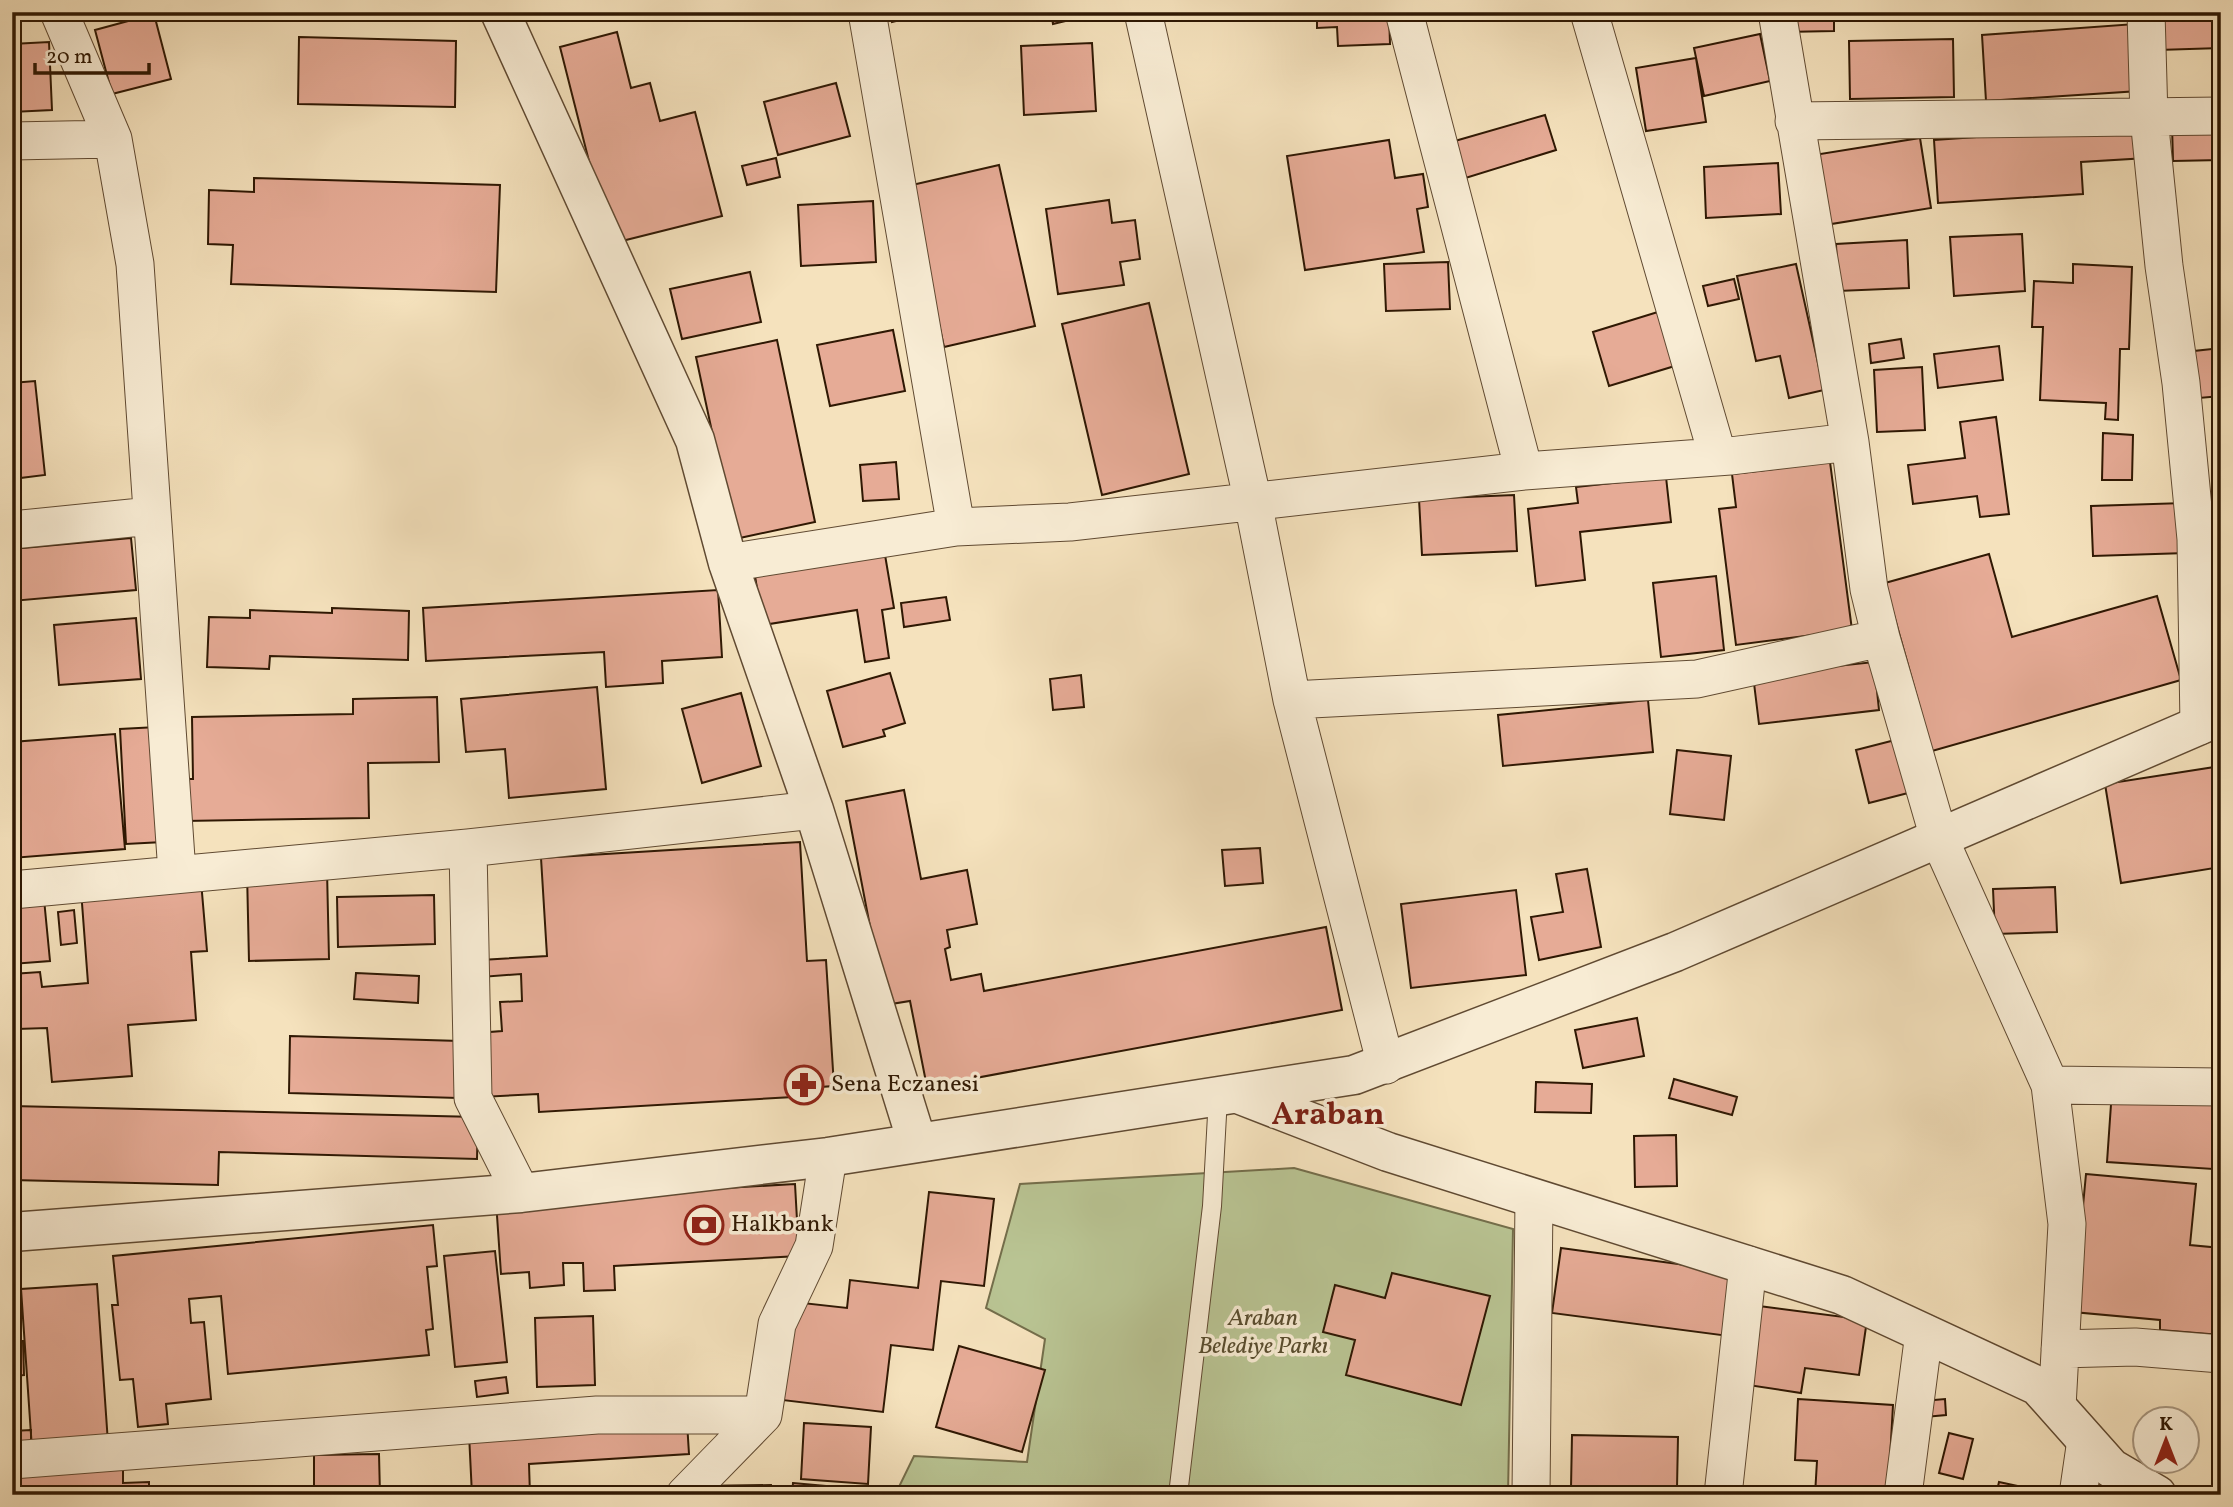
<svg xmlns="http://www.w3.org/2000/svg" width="2233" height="1507" viewBox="0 0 2233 1507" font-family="Vollkorn,serif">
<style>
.green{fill:#b9c493;stroke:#746e4b;stroke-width:2}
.building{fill:#e6ab96;stroke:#2f1803;stroke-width:2}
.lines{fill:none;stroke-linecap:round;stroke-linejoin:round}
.service-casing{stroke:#604a32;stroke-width:20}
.minor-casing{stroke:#604a32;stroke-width:39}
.tertiary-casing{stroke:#604a32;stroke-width:41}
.service{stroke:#f8ecd4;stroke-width:18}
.minor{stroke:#f8ecd4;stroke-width:37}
.tertiary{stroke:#f8ecd4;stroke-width:38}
.labels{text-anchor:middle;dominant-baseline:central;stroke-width:7;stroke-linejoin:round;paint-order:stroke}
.poi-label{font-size:24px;fill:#2f1803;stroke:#f8ecd4;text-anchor:start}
.park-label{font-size:24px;font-style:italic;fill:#584c2e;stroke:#f8ecd4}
.district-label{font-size:32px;font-weight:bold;fill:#7a1f14;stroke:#f8ecd4}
</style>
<rect width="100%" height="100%" fill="#f5e2bd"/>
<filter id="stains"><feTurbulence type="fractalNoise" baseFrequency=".00286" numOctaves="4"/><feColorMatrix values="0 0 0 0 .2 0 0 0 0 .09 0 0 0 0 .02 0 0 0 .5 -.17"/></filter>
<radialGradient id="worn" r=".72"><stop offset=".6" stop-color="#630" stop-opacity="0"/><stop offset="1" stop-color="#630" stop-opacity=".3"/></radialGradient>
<path class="green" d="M 1294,1168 L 1513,1229 L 1508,1495 L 895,1495 L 914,1456 L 1027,1462 L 1045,1339 L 986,1308 L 1020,1184 Z"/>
<path class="building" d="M 890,12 L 932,12 L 892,22 Z
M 1051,12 L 1099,12 L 1099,13 L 1053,24 Z
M 1317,12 L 1389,12 L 1390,44 L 1338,46 L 1337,27 L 1317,28 Z
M 1784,12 L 1887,12 L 1887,13 L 1834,13 L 1834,31 L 1784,32 Z
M 2055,12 L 2132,12 L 2132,17 L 2055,19 Z
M 2157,12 L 2221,12 L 2221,48 L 2158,50 Z
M 154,14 L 171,79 L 112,94 L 95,30 Z
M 2135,24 L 2139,91 L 1986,101 L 1982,35 Z
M 617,32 L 631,88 L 650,83 L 660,121 L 695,112 L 722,216 L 610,244 L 560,47 Z
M 1760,34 L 1770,81 L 1704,96 L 1694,48 Z
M 299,37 L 456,41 L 455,107 L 298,104 Z
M 1953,39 L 1954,97 L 1850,99 L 1849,41 Z
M 49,42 L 52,110 L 12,112 L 12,44 Z
M 1092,43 L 1096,111 L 1024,115 L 1021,46 Z
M 1696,58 L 1706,122 L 1646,131 L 1636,68 Z
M 836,83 L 850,136 L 778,155 L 764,102 Z
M 1545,115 L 1556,150 L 1459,180 L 1448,143 Z
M 2145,125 L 2147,158 L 2081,162 L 2083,194 L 1938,203 L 1934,140 Z
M 2221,125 L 2221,160 L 2173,161 L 2172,126 Z
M 1920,138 L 1931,208 L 1825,225 L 1814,155 Z
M 1389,140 L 1395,178 L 1423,174 L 1428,207 L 1417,209 L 1424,252 L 1305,270 L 1287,156 Z
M 776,158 L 780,177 L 747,185 L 742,166 Z
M 1778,163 L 1781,214 L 1706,218 L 1704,167 Z
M 999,165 L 1035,326 L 944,347 L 920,237 L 912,185 Z
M 254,178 L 500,185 L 496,292 L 231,284 L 233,245 L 208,244 L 209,190 L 254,192 Z
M 1109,200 L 1112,223 L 1135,220 L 1140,259 L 1120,262 L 1124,285 L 1058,294 L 1046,209 Z
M 873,201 L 876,262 L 801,266 L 798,205 Z
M 2022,234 L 2025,291 L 1954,296 L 1950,237 Z
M 1907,240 L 1909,288 L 1838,291 L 1836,244 Z
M 1448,262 L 1450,309 L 1386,311 L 1384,264 Z
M 1796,264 L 1824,390 L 1789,398 L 1780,356 L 1756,361 L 1737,276 Z
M 2073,264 L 2132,267 L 2129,349 L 2120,349 L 2118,420 L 2105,419 L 2106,403 L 2040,400 L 2043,327 L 2032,327 L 2034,281 L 2073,283 Z
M 750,272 L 761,322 L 682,339 L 670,289 Z
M 1734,279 L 1739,299 L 1708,306 L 1703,286 Z
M 1149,303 L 1189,474 L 1102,495 L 1062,324 Z
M 1661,311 L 1678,365 L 1609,386 L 1593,332 Z
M 893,330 L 905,391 L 830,406 L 817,345 Z
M 1901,339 L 1904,358 L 1871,363 L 1869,344 Z
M 777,340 L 815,522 L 735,539 L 696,357 Z
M 1999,346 L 2003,380 L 1938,388 L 1934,354 Z
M 2221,348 L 2221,396 L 2199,398 L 2194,351 Z
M 1922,367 L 1925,430 L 1877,432 L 1874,370 Z
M 35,381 L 45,475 L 12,479 L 12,383 Z
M 1996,417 L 2009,514 L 1980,517 L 1977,496 L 1913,504 L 1908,465 L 1965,458 L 1960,422 Z
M 2103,433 L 2133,435 L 2132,480 L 2102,480 Z
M 896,462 L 899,499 L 863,501 L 860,465 Z
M 1830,462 L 1852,630 L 1736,645 L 1719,509 L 1736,507 L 1732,474 Z
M 1666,477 L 1671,522 L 1580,532 L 1585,580 L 1536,586 L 1528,509 L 1578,503 L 1576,487 Z
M 1514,495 L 1517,551 L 1422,555 L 1419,499 Z
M 2184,503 L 2186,553 L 2093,556 L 2091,506 Z
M 131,538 L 136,590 L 12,601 L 12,549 Z
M 884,549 L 894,608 L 882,610 L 889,658 L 865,662 L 857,610 L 763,625 L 754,570 Z
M 1989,554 L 2012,637 L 2157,596 L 2181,680 L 1932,751 L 1885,583 Z
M 1716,576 L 1724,650 L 1661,657 L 1653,583 Z
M 2221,586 L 2221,641 L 2202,594 Z
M 718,590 L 722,657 L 662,661 L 663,683 L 606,687 L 604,652 L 426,661 L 423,608 Z
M 946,597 L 950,620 L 904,627 L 901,603 Z
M 332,608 L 409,611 L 408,660 L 270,656 L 269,669 L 207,667 L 209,617 L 250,618 L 250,610 L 332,613 Z
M 136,618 L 141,679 L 59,685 L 54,625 Z
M 1874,662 L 1879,710 L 1759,724 L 1753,675 Z
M 890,673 L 905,723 L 883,730 L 885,736 L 843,747 L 827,691 Z
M 1081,675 L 1084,707 L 1053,710 L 1050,679 Z
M 597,687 L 606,789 L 509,798 L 505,749 L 466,752 L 461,699 Z
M 741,693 L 761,766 L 702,783 L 682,709 Z
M 437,697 L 439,762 L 368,763 L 369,818 L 184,821 L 183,779 L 193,779 L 192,717 L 353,714 L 353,699 Z
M 1648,700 L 1653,752 L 1503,766 L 1498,715 Z
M 157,727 L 163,842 L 126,844 L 120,729 Z
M 115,734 L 125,849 L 12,858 L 12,742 Z
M 1899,739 L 1912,792 L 1869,803 L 1856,750 Z
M 1677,750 L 1731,756 L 1724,820 L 1670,814 Z
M 2221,766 L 2221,867 L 2121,883 L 2105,784 Z
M 904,790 L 921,879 L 967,870 L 977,924 L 947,930 L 950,947 L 945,949 L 951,980 L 981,974 L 984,991 L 1326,927 L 1342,1010 L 927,1087 L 910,1001 L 885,1005 L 846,801 Z
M 800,842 L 807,961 L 826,960 L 834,1086 L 792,1089 L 793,1097 L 539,1112 L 538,1094 L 481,1097 L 477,1033 L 502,1031 L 500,1002 L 522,1001 L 521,974 L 481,977 L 481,960 L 547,956 L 541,858 Z
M 1260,848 L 1263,883 L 1225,886 L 1222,850 Z
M 1587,869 L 1601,947 L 1539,960 L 1531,917 L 1563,912 L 1556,874 Z
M 327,870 L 329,959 L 249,961 L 247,872 Z
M 201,881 L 207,951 L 191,952 L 196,1020 L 128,1025 L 132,1076 L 52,1082 L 47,1028 L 17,1029 L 12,974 L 40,972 L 42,987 L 88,983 L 81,890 Z
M 2055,887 L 2057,932 L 1995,934 L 1993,889 Z
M 1516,890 L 1526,975 L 1411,988 L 1401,904 Z
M 434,895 L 435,944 L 338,947 L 337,897 Z
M 44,899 L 50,961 L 12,964 L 12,902 Z
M 74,910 L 77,943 L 61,945 L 58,912 Z
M 356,973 L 419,976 L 418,1003 L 354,999 Z
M 1637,1018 L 1644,1056 L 1583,1068 L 1575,1030 Z
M 290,1036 L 460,1041 L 458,1098 L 289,1093 Z
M 1674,1079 L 1737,1097 L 1732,1115 L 1669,1098 Z
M 1536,1082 L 1592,1084 L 1591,1113 L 1535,1112 Z
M 2112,1090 L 2218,1096 L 2213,1169 L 2107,1162 Z
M 12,1106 L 478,1117 L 477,1159 L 219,1152 L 218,1185 L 12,1180 Z
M 1676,1135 L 1677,1186 L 1635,1187 L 1634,1136 Z
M 2086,1174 L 2196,1184 L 2190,1245 L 2221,1248 L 2221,1335 L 2160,1330 L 2160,1320 L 2073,1312 Z
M 795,1184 L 799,1256 L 614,1266 L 615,1290 L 584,1291 L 583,1263 L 563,1263 L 564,1285 L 530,1288 L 529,1272 L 501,1274 L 496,1201 Z
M 929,1192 L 994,1199 L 984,1286 L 941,1281 L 933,1350 L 891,1345 L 883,1412 L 782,1400 L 794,1302 L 847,1308 L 850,1280 L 918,1288 Z
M 433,1225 L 437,1266 L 427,1267 L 433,1329 L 426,1330 L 429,1355 L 228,1374 L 221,1296 L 189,1299 L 191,1323 L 204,1322 L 211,1399 L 166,1404 L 168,1424 L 138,1427 L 133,1379 L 120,1380 L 112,1305 L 118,1305 L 113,1256 Z
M 1561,1248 L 1744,1273 L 1736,1337 L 1552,1313 Z
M 495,1251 L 507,1362 L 455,1367 L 444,1256 Z
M 1392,1273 L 1490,1296 L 1461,1405 L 1346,1375 L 1355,1340 L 1323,1332 L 1335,1285 L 1385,1298 Z
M 97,1284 L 108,1443 L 32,1449 L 21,1289 Z
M 1759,1306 L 1867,1320 L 1859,1375 L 1805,1368 L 1801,1393 L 1748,1385 Z
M 593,1316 L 595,1385 L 537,1387 L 535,1318 Z
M 12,1341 L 23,1341 L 24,1375 L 12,1376 Z
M 959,1346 L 1045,1370 L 1022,1452 L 936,1427 Z
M 506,1377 L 508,1393 L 477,1397 L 475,1381 Z
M 1798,1399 L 1893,1405 L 1888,1495 L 1815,1495 L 1817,1461 L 1795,1460 Z
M 1945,1399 L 1946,1415 L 1925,1417 L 1923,1401 Z
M 687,1422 L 689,1454 L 529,1464 L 530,1495 L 472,1495 L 469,1434 Z
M 804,1423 L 871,1427 L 868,1484 L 801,1479 Z
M 31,1430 L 31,1451 L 12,1452 L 12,1431 Z
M 1949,1433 L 1973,1439 L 1963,1479 L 1939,1473 Z
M 1572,1435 L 1678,1437 L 1677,1488 L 1571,1488 Z
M 379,1454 L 380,1495 L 314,1495 L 314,1455 Z
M 123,1468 L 123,1483 L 149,1482 L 149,1495 L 12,1495 L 12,1474 Z
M 1999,1482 L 2060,1495 L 1996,1495 Z
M 793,1483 L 858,1489 L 857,1495 L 792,1495 Z
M 771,1485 L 772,1495 L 701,1495 L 700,1486 Z"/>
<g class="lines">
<defs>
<path id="service" d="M 1178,1495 L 1212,1206 L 1218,1097"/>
<path id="minor" d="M 59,12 L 113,139 L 135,264 L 177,873
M 867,12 L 956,527
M 1143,12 L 1253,502 L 1292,700 L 1386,1065
M 1404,12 L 1524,471
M 1589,12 L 1718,457
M 1777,12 L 1850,442 L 1869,589 L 1881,638 L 1939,838 L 2050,1085 L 2067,1224 L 2057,1407
M 2146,12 L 2149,118 L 2164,266 L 2181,383 L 2196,539 L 2199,726
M 1794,121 L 2221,116
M 12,141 L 113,139
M 12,530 L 151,516
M 728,563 L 956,527 L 1070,522 L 1524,471 L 1730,456 L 1850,442
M 1292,700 L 1697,679 L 1881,638
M 468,848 L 473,1098 L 521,1193
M 12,890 L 468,848 L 814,810
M 2050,1085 L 2221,1087
M 2060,1349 L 2135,1347 L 2221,1354
M 12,1460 L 597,1415 L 763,1415
M 685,1495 L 763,1415 L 777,1324 L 814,1246 L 828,1157
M 1531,1495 L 1534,1198
M 1723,1495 L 1748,1265
M 1903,1495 L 1924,1333
M 2078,1495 L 2086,1440"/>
<path id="tertiary" d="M 500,12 L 695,440 L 728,563 L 814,810 L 917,1142
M 1238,1094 L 1388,1152 L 1842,1295 L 2038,1386 L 2111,1468 L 2157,1495
M 12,1232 L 521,1193 L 828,1157 L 1354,1075 L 1675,952 L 2221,716"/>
</defs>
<use href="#service" class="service-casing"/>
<use href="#minor" class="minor-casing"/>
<use href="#tertiary" class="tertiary-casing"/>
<use href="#service" class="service"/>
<use href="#minor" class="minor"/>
<use href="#tertiary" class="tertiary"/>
</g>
<defs>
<symbol id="pharmacy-ring" viewBox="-11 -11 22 22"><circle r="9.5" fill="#f8ecd4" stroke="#8f2418" stroke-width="1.5"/><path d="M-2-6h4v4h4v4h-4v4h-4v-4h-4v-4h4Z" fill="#8f2418"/></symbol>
<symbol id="bank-ring" viewBox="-11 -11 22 22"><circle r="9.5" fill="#f8ecd4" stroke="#8f2418" stroke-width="1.5"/><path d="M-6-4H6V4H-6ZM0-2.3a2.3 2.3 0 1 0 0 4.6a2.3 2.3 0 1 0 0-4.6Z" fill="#8f2418"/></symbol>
</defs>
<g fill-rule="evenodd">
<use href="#pharmacy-ring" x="782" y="1063" width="44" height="44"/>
<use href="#bank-ring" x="682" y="1203" width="44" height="44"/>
</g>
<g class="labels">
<g class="poi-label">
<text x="831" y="1085">Sena Eczanesi</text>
<text x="731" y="1225">Halkbank</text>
</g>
<g class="park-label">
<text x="1263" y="1319">Araban<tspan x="1263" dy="28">Belediye Parkı</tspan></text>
</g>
<g class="district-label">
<text x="1328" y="1116">Araban</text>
</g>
</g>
<rect width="2233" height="1507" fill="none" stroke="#f5e2bd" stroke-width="42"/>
<rect x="14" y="14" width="2205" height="1479" fill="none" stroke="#2f1803" stroke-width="3.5"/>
<rect x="21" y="21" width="2191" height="1465" fill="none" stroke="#2f1803" stroke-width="2"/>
<g transform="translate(2166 1440)"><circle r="33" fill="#f8ecd4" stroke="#a89780" stroke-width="2"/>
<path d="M0-5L12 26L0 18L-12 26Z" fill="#8f2418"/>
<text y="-10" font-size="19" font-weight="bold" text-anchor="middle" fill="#2f1803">K</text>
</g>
<path d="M35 63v10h114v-10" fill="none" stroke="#2f1803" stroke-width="3.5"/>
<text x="46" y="63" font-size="21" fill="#2f1803" stroke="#f8ecd4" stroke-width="5" paint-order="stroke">20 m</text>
<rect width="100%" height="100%" filter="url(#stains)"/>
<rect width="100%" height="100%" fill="url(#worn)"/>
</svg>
